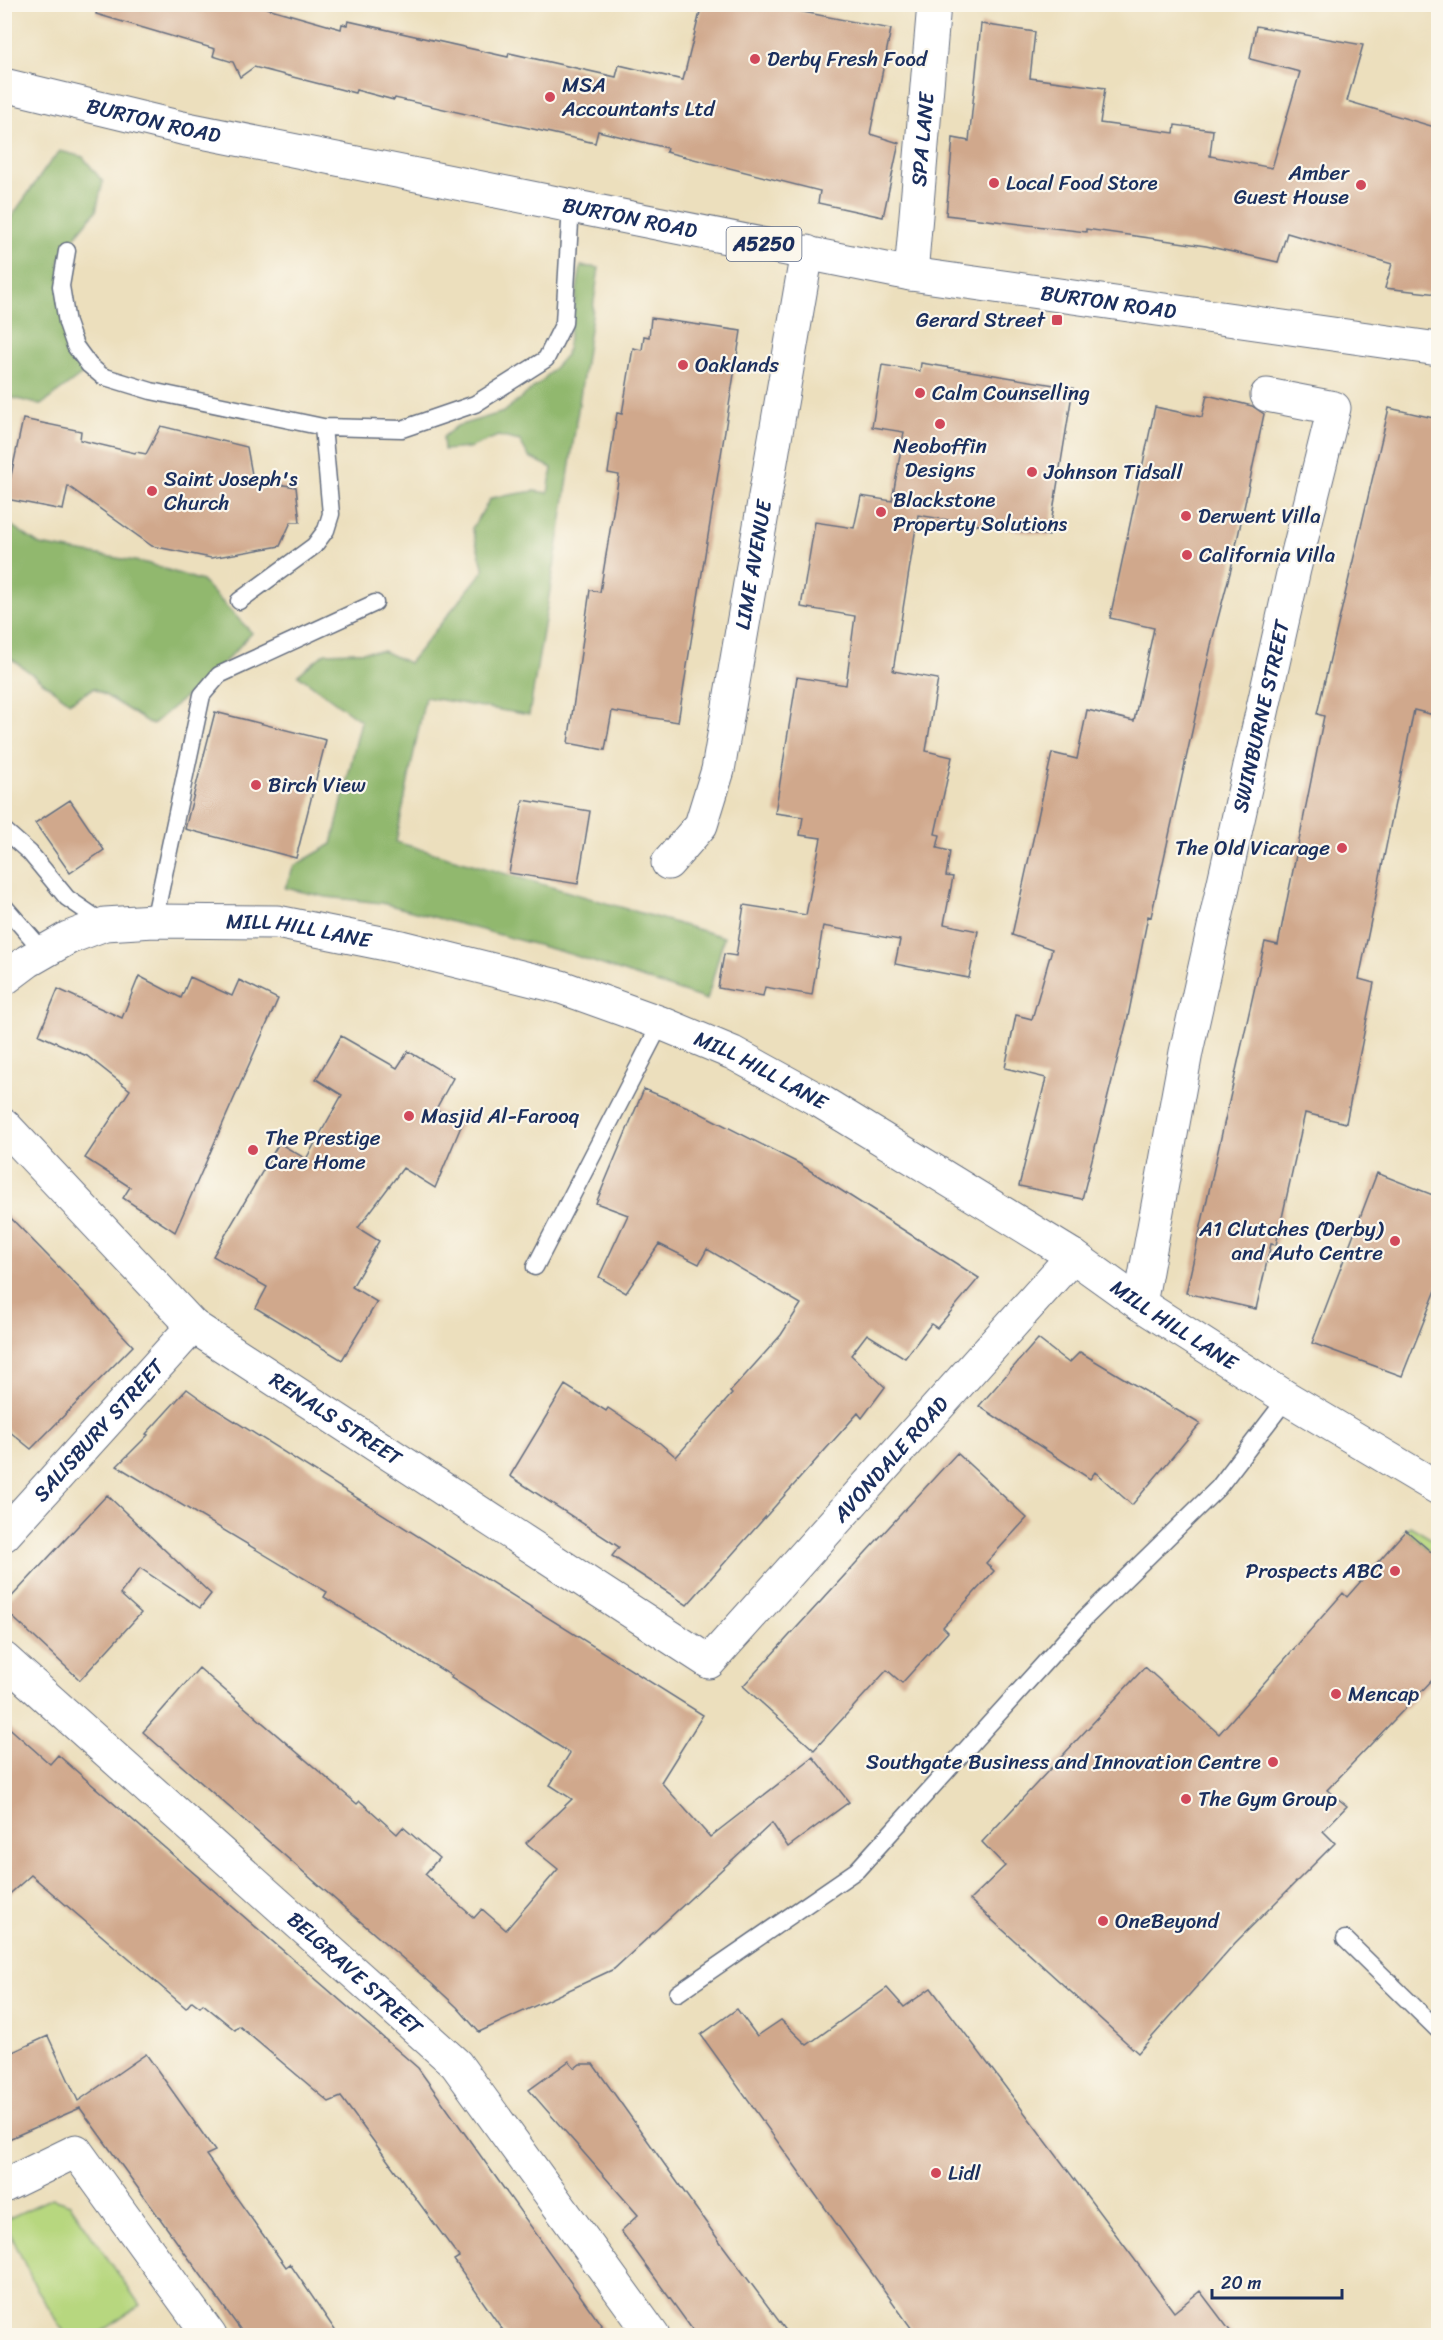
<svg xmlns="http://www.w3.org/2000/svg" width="1443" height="2340" viewBox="0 0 1443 2340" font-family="Sriracha,sans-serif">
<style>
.green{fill:#b7d77f;stroke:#69836e;stroke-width:1.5}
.forest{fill:#91b86e;stroke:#567466;stroke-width:1.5}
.building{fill:#d0a88c}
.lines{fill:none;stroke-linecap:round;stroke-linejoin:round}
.lane-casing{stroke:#646d7f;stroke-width:19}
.street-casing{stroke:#646d7f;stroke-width:35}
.secondary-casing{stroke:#646d7f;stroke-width:35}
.primary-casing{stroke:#646d7f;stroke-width:35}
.lane{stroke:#fff;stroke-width:16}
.street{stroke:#fff;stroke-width:33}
.secondary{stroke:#fff;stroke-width:33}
.primary{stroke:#fff;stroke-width:33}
.poi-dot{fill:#d1495b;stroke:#fbf7ec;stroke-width:2}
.labels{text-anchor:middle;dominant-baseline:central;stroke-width:4.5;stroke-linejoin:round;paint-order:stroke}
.shield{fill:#fbf7ec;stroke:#5e6b89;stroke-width:1.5}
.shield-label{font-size:20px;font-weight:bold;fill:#1b2f5e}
.poi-label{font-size:21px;fill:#1b2f5e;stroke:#fbf7ec;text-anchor:start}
.street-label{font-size:21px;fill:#1b2f5e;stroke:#fbf7ec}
</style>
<rect width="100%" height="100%" fill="#fbf7ec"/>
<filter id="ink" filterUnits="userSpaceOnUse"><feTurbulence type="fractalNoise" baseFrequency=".0167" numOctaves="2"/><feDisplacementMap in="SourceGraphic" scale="12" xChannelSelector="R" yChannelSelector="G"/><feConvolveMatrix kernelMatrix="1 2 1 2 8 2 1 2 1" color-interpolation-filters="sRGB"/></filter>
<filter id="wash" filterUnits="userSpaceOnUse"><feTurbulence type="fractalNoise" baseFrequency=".008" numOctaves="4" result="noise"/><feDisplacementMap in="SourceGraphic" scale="24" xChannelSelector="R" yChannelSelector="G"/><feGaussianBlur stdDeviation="1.35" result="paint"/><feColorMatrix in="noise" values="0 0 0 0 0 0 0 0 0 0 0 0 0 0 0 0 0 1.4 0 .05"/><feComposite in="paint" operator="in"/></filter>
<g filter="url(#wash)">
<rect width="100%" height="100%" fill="#ecdfbd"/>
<path class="green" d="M 1410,1526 L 1438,1543 L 1438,1558 L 1406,1530 Z
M 52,2198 L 70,2204 L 140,2305 L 97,2335 L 66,2335 L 37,2290 L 5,2222 L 5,2220 Z"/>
<path class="forest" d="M 60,151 L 83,157 L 103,182 L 96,211 L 69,244 L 59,262 L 85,372 L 41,405 L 5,396 L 5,226 L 48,165 Z
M 581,266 L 599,268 L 561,525 L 529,715 L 425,697 L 396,842 L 724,937 L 707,1000 L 570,954 L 382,903 L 326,897 L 285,888 L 294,866 L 332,844 L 361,721 L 298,675 L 325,653 L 383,651 L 409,663 L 484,570 L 472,528 L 491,498 L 534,491 L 548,493 L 552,468 L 529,457 L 520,441 L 498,436 L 469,448 L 444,450 L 443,437 L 457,426 L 504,412 L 544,379 L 566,355 Z
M 5,521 L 40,545 L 146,563 L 202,581 L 252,633 L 219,668 L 152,725 L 94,688 L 70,702 L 5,654 Z"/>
<g id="blocks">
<path class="building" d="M 98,4 L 253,4 L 341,29 L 342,24 L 347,25 L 348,21 L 508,57 L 509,53 L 616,77 L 619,65 L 683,80 L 702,4 L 762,4 L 891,29 L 870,134 L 899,143 L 883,217 L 818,203 L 820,191 L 666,152 L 667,148 L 598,131 L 595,143 L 395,98 L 394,100 L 356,90 L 355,93 L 254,67 L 240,77 L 233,62 L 213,56 L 215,49 L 96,14 Z
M 981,24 L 1035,32 L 1030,78 L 1105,88 L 1100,123 L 1174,133 L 1175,125 L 1213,130 L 1210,156 L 1272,168 L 1300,72 L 1250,59 L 1256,26 L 1363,45 L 1347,101 L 1438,128 L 1438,294 L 1385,288 L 1392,264 L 1287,233 L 1278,262 L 1206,246 L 1086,229 L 1086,232 L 946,215 L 953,138 L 969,141 Z
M 651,318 L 741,331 L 678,722 L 612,711 L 605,750 L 568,743 L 590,590 L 600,592 L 619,475 L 608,473 L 617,413 L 622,414 L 633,348 L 642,350 L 644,336 L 649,337 Z
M 921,363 L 1073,388 L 1049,536 L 918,515 L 893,671 L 938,679 L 926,751 L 952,757 L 935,834 L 940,835 L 937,848 L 950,851 L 946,876 L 953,877 L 944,924 L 978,931 L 969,978 L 895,964 L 900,940 L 823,926 L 812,995 L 765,987 L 763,996 L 718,988 L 724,954 L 736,956 L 744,905 L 806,915 L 821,838 L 800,835 L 803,817 L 775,813 L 797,677 L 846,685 L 855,616 L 801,607 L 815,522 L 854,528 L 861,496 L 892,501 L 904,432 L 872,427 L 882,365 L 920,371 Z
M 1207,395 L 1252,406 L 1264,414 L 1231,569 L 1212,641 L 1151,917 L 1148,916 L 1128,1017 L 1082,1199 L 1019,1186 L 1046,1078 L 1005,1068 L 1016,1015 L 1032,1019 L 1052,949 L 1012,935 L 1052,753 L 1077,759 L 1087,710 L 1134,721 L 1154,628 L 1110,618 L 1155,407 L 1202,417 Z
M 1389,408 L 1438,419 L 1438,716 L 1414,710 L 1359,979 L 1374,983 L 1346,1123 L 1305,1113 L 1276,1245 L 1271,1244 L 1256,1309 L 1186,1293 L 1265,942 L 1278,945 L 1324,716 L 1317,714 Z
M 23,419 L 81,431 L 80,440 L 135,453 L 136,452 L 146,454 L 161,426 L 247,447 L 253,480 L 296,487 L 300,522 L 291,522 L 280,546 L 211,558 L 152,546 L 68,486 L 63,510 L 6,499 Z
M 215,712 L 326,740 L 296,858 L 185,829 Z
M 70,800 L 104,850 L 70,873 L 35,823 Z
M 523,800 L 590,811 L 578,884 L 509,873 Z
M 139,976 L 181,998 L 190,977 L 232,996 L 239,980 L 278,999 L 175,1232 L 123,1198 L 130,1187 L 85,1158 L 130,1090 L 87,1056 L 39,1035 L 58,989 L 122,1018 Z
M 341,1036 L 397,1068 L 408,1051 L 453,1078 L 436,1109 L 462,1124 L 435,1188 L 403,1168 L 358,1228 L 379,1241 L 352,1287 L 377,1302 L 342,1360 L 256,1308 L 267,1287 L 213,1256 L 279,1143 L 306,1159 L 342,1095 L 316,1079 Z
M 644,1089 L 690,1108 L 798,1163 L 979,1278 L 937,1328 L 931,1324 L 905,1358 L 867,1334 L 851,1355 L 885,1387 L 862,1418 L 858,1413 L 687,1605 L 612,1556 L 619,1547 L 510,1476 L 565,1385 L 606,1411 L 608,1408 L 660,1443 L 676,1457 L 732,1394 L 730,1392 L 781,1335 L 801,1304 L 707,1249 L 699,1264 L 659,1244 L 626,1293 L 599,1277 L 628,1215 L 596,1203 Z
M 1377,1173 L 1438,1197 L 1438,1285 L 1402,1376 L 1312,1343 Z
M 4,1211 L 88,1297 L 133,1346 L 31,1449 L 4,1427 Z
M 1038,1339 L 1069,1363 L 1080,1352 L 1200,1424 L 1132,1505 L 1095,1472 L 1090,1479 L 979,1406 Z
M 187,1389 L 209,1405 L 703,1715 L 661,1782 L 710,1837 L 813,1757 L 849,1802 L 788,1847 L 772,1823 L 614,1969 L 479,2032 L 457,2007 L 431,1983 L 143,1732 L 199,1668 L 357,1804 L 360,1801 L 397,1834 L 403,1827 L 439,1858 L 425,1874 L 474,1918 L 482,1909 L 506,1930 L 558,1869 L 526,1843 L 572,1799 L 550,1785 L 570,1753 L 451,1678 L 452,1676 L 324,1597 L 327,1592 L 117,1466 L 148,1435 L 146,1434 Z
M 957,1453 L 1027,1518 L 986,1563 L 994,1571 L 943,1627 L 948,1632 L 902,1683 L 887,1670 L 814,1750 L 743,1686 Z
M 107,1495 L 211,1594 L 200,1608 L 140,1568 L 120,1594 L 141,1613 L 80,1680 L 4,1609 L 4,1605 Z
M 1406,1530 L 1438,1558 L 1438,1674 L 1327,1790 L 1347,1806 L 1323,1831 L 1335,1843 L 1235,1943 L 1138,2053 L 970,1900 L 1005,1866 L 982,1842 L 1145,1667 L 1219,1734 L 1343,1593 L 1347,1597 Z
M 4,1723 L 50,1764 L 58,1755 L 418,2068 L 609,2336 L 507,2336 L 454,2260 L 459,2257 L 341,2097 L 329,2102 L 239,2026 L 235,2030 L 203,2004 L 200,2007 L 192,2001 L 186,2008 L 31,1875 L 4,1899 Z
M 887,1988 L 904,2007 L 931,1988 L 1174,2312 L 1200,2291 L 1234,2336 L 917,2336 L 701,2035 L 737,2009 L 757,2036 L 781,2020 L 807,2045 Z
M 48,2036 L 78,2101 L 146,2054 L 215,2151 L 206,2155 L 286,2267 L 290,2264 L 339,2336 L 245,2336 L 80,2108 L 4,2141 L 4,2056 Z
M 569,2061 L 575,2068 L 580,2064 L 593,2064 L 712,2231 L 790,2336 L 697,2336 L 621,2231 L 638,2215 L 529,2090 Z"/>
</g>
</g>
<g filter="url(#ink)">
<use href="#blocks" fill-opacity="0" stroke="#646d7f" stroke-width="1.5"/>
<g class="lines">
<defs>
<path id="lane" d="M 67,251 L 61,286 L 67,323 L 75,346 L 89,365 L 102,376 L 151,391 L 323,427 L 402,429 L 475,404 L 546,359 L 564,323 L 571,206
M 239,601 L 314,546 L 326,530 L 331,514 L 323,427
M 4,830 L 30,853 L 67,898 L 105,924
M 4,906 L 44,952
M 154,921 L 202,695 L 219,675 L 375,603
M 535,1267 L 661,1023
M 1345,1939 L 1438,2030
M 678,1993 L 857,1870 L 1086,1617 L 1218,1488 L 1287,1398"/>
<g id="street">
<path id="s1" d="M 911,274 L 934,4"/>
<path id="s2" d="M 668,863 L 701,825 L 718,770 L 807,252"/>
<path id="s3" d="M 4,1125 L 193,1326 L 709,1662 L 1073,1256"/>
<path id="s4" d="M 1140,1304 L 1186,1052 L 1294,569 L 1334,408 L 1267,395"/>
<path id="s5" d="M 4,1535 L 193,1326"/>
<path id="s6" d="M 4,1659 L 456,2064 L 653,2336"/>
<path d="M 4,2186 L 76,2151 L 210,2336"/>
</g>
<g id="secondary">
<path id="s7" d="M 4,979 L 28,961 L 68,938 L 105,924 L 154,921 L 277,922 L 401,947 L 561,987 L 661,1023 L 733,1053 L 820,1101 L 1073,1256 L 1140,1304 L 1287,1398 L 1438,1488"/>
</g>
<g id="primary">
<path id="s8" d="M 4,85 L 182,128 L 911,274 L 1438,349"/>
</g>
</defs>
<use href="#lane" class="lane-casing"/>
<use href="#street" class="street-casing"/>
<use href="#secondary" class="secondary-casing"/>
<use href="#primary" class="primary-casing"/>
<use href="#lane" class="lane"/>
<use href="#street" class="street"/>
<use href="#secondary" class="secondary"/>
<use href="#primary" class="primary"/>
</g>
</g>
<g class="poi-dot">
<circle cx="755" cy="59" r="6"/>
<circle cx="550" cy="97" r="6"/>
<circle cx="994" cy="183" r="6"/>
<circle cx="1361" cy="185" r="6"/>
<rect x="1051" y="314" width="12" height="12" rx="3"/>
<circle cx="683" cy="365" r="6"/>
<circle cx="920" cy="393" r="6"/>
<circle cx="940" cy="424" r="6"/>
<circle cx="1032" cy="472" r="6"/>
<circle cx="152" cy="491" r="6"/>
<circle cx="881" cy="512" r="6"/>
<circle cx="1186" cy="516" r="6"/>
<circle cx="1187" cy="555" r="6"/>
<circle cx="256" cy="785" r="6"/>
<circle cx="1342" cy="848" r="6"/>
<circle cx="409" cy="1116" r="6"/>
<circle cx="253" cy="1150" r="6"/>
<circle cx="1395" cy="1241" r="6"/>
<circle cx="1395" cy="1571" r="6"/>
<circle cx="1336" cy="1694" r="6"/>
<circle cx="1273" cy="1762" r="6"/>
<circle cx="1186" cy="1799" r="6"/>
<circle cx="1103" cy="1921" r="6"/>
<circle cx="936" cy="2173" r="6"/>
</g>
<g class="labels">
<rect class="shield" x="726.5" y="227" width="75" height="34" rx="4.5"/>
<g class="shield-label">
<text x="764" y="244">A5250</text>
</g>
<g class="poi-label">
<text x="767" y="59">Derby Fresh Food</text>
<text x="562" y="85">MSA<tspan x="562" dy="24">Accountants Ltd</tspan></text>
<text x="1349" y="173" text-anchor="end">Amber<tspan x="1349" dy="24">Guest House</tspan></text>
<text x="1006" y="183">Local Food Store</text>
<text x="1045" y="320" text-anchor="end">Gerard Street</text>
<text x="695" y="365">Oaklands</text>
<text x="932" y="393">Calm Counselling</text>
<text x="940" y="446" text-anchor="middle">Neoboffin<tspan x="940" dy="24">Designs</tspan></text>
<text x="1044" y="472">Johnson Tidsall</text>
<text x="164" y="479">Saint Joseph's<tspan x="164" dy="24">Church</tspan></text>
<text x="893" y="500">Blackstone<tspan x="893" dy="24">Property Solutions</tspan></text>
<text x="1198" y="516">Derwent Villa</text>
<text x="1199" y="555">California Villa</text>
<text x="268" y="785">Birch View</text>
<text x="1330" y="848" text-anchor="end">The Old Vicarage</text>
<text x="421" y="1116">Masjid Al-Farooq</text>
<text x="265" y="1138">The Prestige<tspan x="265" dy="24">Care Home</tspan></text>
<text x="1383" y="1229" text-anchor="end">A1 Clutches (Derby)<tspan x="1383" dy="24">and Auto Centre</tspan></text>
<text x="1383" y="1571" text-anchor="end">Prospects ABC</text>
<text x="1348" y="1694">Mencap</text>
<text x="1261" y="1762" text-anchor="end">Southgate Business and Innovation Centre</text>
<text x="1198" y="1799">The Gym Group</text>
<text x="1115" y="1921">OneBeyond</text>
<text x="948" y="2173">Lidl</text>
</g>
<g class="street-label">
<text stroke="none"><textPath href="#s8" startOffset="154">BURTON ROAD</textPath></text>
<text stroke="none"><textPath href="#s1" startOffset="135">SPA LANE</textPath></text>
<text stroke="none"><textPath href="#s8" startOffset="640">BURTON ROAD</textPath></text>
<text stroke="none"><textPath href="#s8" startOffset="1126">BURTON ROAD</textPath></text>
<text stroke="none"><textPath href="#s2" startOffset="316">LIME AVENUE</textPath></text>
<text stroke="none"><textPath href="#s4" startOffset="600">SWINBURNE STREET</textPath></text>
<text stroke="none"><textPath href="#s7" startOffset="310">MILL HILL LANE</textPath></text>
<text stroke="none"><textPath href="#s7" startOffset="796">MILL HILL LANE</textPath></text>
<text stroke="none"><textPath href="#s7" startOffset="1282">MILL HILL LANE</textPath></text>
<text stroke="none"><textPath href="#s3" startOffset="446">RENALS STREET</textPath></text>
<text stroke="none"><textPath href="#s5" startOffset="141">SALISBURY STREET</textPath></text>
<text stroke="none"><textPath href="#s3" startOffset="1164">AVONDALE ROAD</textPath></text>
<text stroke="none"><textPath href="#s6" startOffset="471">BELGRAVE STREET</textPath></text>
</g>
</g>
<rect width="1443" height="2340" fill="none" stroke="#fbf7ec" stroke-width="24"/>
<path d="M1212 2289v9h130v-9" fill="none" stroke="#1b2f5e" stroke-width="3"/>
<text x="1221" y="2289" font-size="18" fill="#1b2f5e" stroke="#fbf7ec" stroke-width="4.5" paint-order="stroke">20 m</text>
</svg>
